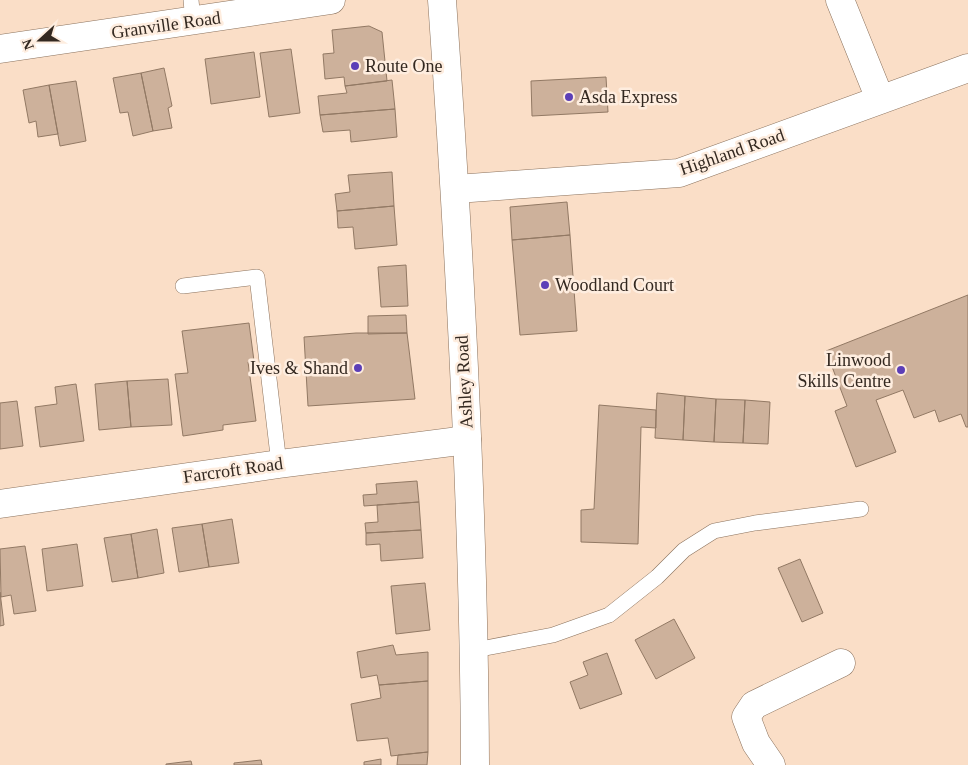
<svg xmlns="http://www.w3.org/2000/svg" width="968" height="765" viewBox="0 0 968 765" font-family="'Times New Roman',serif">
<style>
.building{fill:#cdb19b;stroke:#927964}
.lines{fill:none;stroke-linecap:round;stroke-linejoin:round}
.lane-casing{stroke:#8b725d;stroke-width:16}
.street-casing{stroke:#8b725d;stroke-width:29}
.secondary-casing{stroke:#8b725d;stroke-width:29}
.lane{stroke:#fff;stroke-width:15}
.street{stroke:#fff;stroke-width:28}
.secondary{stroke:#fff;stroke-width:28}
.poi-dot{fill:#5c3fb7;stroke:#feeddf;stroke-width:2}
.labels{text-anchor:middle;dominant-baseline:central;stroke-width:5;stroke-linejoin:round;paint-order:stroke}
.street-label{font-size:18px;fill:#332820;stroke:#feeddf}
.poi-label{font-size:18px;fill:#332820;stroke:#feeddf;text-anchor:start}
</style>
<rect width="100%" height="100%" fill="#fadec7"/>
<path class="building" d="M 369,26 L 382,32 L 387,81 L 345,86 L 344,77 L 325,79 L 323,54 L 334,53 L 332,30 Z
M 291,49 L 300,113 L 269,117 L 260,53 Z
M 254,52 L 260,97 L 211,104 L 205,59 Z
M 164,68 L 172,106 L 168,108 L 172,128 L 153,131 L 141,73 Z
M 141,73 L 153,131 L 133,136 L 128,112 L 120,113 L 113,78 Z
M 606,77 L 608,112 L 532,116 L 531,81 Z
M 392,80 L 395,109 L 320,115 L 318,96 L 347,93 L 345,86 Z
M 76,81 L 86,141 L 60,146 L 49,85 Z
M 49,85 L 58,134 L 38,137 L 36,121 L 29,123 L 23,90 Z
M 395,109 L 397,137 L 351,142 L 350,130 L 323,132 L 320,115 Z
M 392,172 L 394,206 L 337,211 L 335,194 L 350,192 L 348,175 Z
M 567,202 L 570,235 L 512,240 L 510,207 Z
M 394,206 L 397,245 L 355,249 L 353,227 L 338,228 L 337,211 Z
M 570,235 L 577,331 L 520,335 L 512,240 Z
M 406,265 L 408,306 L 381,307 L 378,267 Z
M 968,295 L 968,427 L 966,427 L 961,414 L 939,422 L 935,410 L 914,418 L 903,390 L 876,400 L 896,452 L 856,467 L 835,411 L 847,406 L 826,351 Z
M 406,315 L 407,333 L 368,334 L 368,316 Z
M 249,323 L 254,361 L 248,362 L 256,421 L 223,425 L 223,430 L 183,436 L 175,374 L 188,373 L 182,331 Z
M 356,333 L 407,333 L 415,399 L 308,406 L 304,337 Z
M 168,379 L 172,425 L 131,427 L 127,381 Z
M 127,381 L 131,427 L 99,430 L 95,384 Z
M 76,384 L 84,441 L 40,447 L 35,407 L 57,404 L 55,387 Z
M 657,393 L 685,396 L 683,440 L 655,438 Z
M 685,396 L 716,399 L 714,442 L 683,440 Z
M 716,399 L 745,400 L 743,443 L 714,442 Z
M 745,400 L 770,402 L 768,444 L 743,443 Z
M 17,401 L 23,446 L 0,449 L 0,403 Z
M 599,405 L 656,410 L 656,428 L 641,427 L 638,544 L 581,542 L 581,510 L 594,509 Z
M 417,481 L 419,502 L 364,506 L 363,495 L 377,494 L 376,484 Z
M 419,502 L 421,530 L 366,533 L 365,523 L 378,522 L 377,505 Z
M 232,519 L 239,563 L 209,567 L 202,524 Z
M 202,524 L 209,567 L 179,572 L 172,528 Z
M 157,529 L 164,573 L 138,578 L 131,534 Z
M 421,530 L 423,558 L 381,561 L 380,544 L 366,545 L 366,533 Z
M 131,534 L 138,578 L 112,582 L 104,538 Z
M 77,544 L 83,586 L 47,591 L 42,549 Z
M 25,546 L 36,611 L 14,614 L 11,595 L 1,597 L 0,549 Z
M 800,559 L 823,613 L 802,622 L 778,568 Z
M 425,583 L 430,630 L 396,634 L 391,586 Z
M 0,592 L 4,625 L 0,626 Z
M 674,619 L 695,658 L 656,679 L 635,640 Z
M 393,645 L 396,655 L 428,652 L 428,681 L 379,685 L 377,675 L 361,678 L 357,652 Z
M 607,653 L 622,694 L 580,709 L 570,682 L 588,675 L 583,662 Z
M 428,681 L 428,752 L 391,756 L 388,738 L 357,741 L 351,704 L 381,698 L 379,685 Z
M 428,752 L 427,765 L 397,765 L 398,755 Z
M 381,759 L 381,765 L 364,765 L 364,762 Z
M 261,760 L 262,765 L 234,765 L 234,763 Z
M 191,761 L 192,765 L 166,765 L 166,764 Z"/>
<g class="lines">
<defs>
<path id="lane" d="M 191,0 L 193,21
M 183,286 L 257,277 L 279,464
M 475,650 L 553,635 L 609,615 L 657,577 L 684,550 L 714,531 L 755,523 L 861,509"/>
<path id="street" d="M 840,0 L 880,99
M 0,49 L 331,0
M 456,189 L 679,173 L 968,68
M 0,504 L 279,464 L 467,440
M 771,765 L 756,743 L 746,717 L 754,705 L 841,663"/>
<path id="secondary" d="M 442,0 C 460,254 474,510 475,765"/>
</defs>
<use href="#lane" class="lane-casing"/>
<use href="#street" class="street-casing"/>
<use href="#secondary" class="secondary-casing"/>
<use href="#lane" class="lane"/>
<use href="#street" class="street"/>
<use href="#secondary" class="secondary"/>
</g>
<g class="poi-dot">
<circle cx="355" cy="66" r="5"/>
<circle cx="569" cy="97" r="5"/>
<circle cx="545" cy="285" r="5"/>
<circle cx="358" cy="368" r="5"/>
<circle cx="901" cy="370" r="5"/>
</g>
<g class="labels">
<g class="street-label">
<text transform="translate(166 25) rotate(-8)">Granville Road</text>
<text transform="translate(732 152) rotate(-19)">Highland Road</text>
<text transform="translate(464 382) rotate(-93)">Ashley Road</text>
<text transform="translate(233 470) rotate(-8)">Farcroft Road</text>
</g>
<g class="poi-label">
<text x="365" y="66">Route One</text>
<text x="579" y="97">Asda Express</text>
<text x="555" y="285">Woodland Court</text>
<text x="891" y="360" text-anchor="end">Linwood<tspan x="891" dy="21">Skills Centre</tspan></text>
<text x="348" y="368" text-anchor="end">Ives &amp; Shand</text>
</g>
</g>
<g transform="translate(40 40) rotate(249)" stroke="#feeddf" stroke-width="4" paint-order="stroke">
<path d="M0-4L9 19L0 12L-9 19Z" fill="#332820"/>
<text y="-8" font-size="14" font-weight="bold" text-anchor="middle" fill="#332820">N</text>
</g>
</svg>
